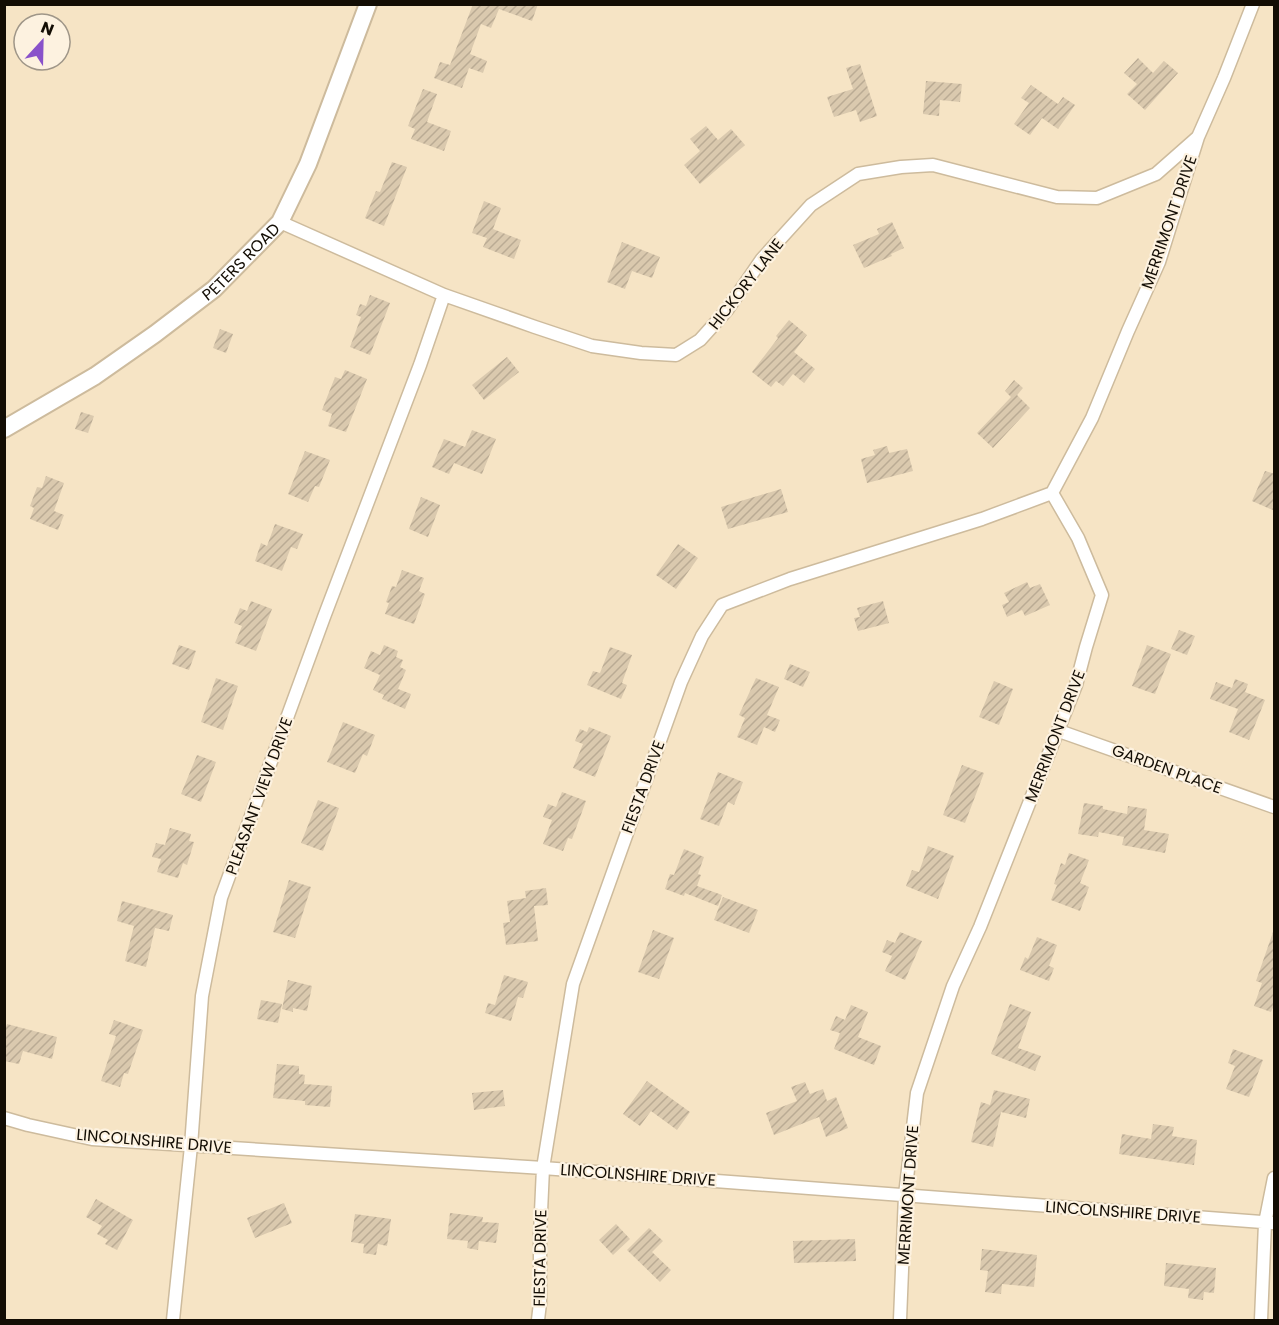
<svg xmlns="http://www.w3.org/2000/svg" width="1279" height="1325" viewBox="0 0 1279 1325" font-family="Poppins,sans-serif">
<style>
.building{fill:url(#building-hatch)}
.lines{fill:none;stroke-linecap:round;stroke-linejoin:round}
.street-casing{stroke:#cdbb9d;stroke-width:15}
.secondary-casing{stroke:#cdbb9d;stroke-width:20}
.street{stroke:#fff;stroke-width:12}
.secondary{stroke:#fff;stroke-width:16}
.labels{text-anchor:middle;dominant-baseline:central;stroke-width:4.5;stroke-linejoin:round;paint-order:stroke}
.street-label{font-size:16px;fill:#130d04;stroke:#fdf2e0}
</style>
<defs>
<pattern id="building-hatch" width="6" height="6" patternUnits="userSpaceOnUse" patternTransform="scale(1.5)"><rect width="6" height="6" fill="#dac9ae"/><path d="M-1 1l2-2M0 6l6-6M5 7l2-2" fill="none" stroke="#baab94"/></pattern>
</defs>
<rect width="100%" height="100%" fill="#f6e4c5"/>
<path class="building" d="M 473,4 L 538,4 L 532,21 L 499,9 L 491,28 L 481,24 L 470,54 L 487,61 L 483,73 L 469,68 L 462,88 L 434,78 L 440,62 L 450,65 Z
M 1138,58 L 1153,73 L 1164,61 L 1178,73 L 1145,110 L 1127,94 L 1137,84 L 1124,73 Z
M 860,64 L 877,116 L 860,122 L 856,110 L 834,117 L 827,97 L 853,89 L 846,68 Z
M 926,81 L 962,84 L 960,102 L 940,100 L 939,116 L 923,114 Z
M 1031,85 L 1058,104 L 1063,97 L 1075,105 L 1058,129 L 1042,118 L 1030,135 L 1014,124 L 1029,103 L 1021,98 Z
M 423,89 L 437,94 L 427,122 L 451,131 L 444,151 L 411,139 L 415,129 L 408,126 Z
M 706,126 L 718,140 L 731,129 L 745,145 L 700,184 L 684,165 L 700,151 L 690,139 Z
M 392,162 L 407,167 L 384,226 L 365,218 L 376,191 L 380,192 Z
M 484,201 L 501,208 L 493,229 L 521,240 L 514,259 L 483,247 L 487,238 L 472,233 Z
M 892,222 L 904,248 L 891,254 L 892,256 L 864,268 L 853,245 L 879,234 L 877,229 Z
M 622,242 L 660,257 L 652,278 L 632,271 L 625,289 L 607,282 Z
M 370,295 L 390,303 L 370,355 L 350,347 L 361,317 L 356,315 L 360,304 L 366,306 Z
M 789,320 L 807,335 L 794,352 L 815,369 L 804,383 L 793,374 L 783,386 L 776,381 L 771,387 L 752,372 L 778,338 L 776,336 Z
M 220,329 L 233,334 L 226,353 L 213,348 Z
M 507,357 L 519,372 L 484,400 L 472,385 Z
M 345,370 L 367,379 L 346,432 L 328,426 L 332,414 L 322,410 L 335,377 L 341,379 Z
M 1014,380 L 1023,388 L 1017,395 L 1030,408 L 993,448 L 977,433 L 1011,397 L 1005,391 Z
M 81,412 L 94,416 L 88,433 L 75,429 Z
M 472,430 L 496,439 L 482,474 L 454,463 L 449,474 L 432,467 L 444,439 L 465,447 Z
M 887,446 L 889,453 L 907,449 L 913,471 L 867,483 L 861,459 L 875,455 L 873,450 Z
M 305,451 L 330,460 L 319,487 L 315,486 L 308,502 L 288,494 Z
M 1265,471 L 1275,474 L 1275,511 L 1252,501 Z
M 46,476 L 64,483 L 54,511 L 64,515 L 58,530 L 30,519 L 34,508 L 30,506 L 37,487 L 42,488 Z
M 781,489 L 788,512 L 728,529 L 721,507 Z
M 421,497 L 440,505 L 428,537 L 409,529 Z
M 275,524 L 303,534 L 297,549 L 291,547 L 282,571 L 255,561 L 261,543 L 267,546 Z
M 678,544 L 698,558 L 676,589 L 656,575 Z
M 402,570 L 424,578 L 419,591 L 425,594 L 414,624 L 385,614 L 389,603 L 386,602 L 392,586 L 396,587 Z
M 1027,582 L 1030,588 L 1040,584 L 1050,605 L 1025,616 L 1022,610 L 1007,617 L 1002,605 L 1009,602 L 1004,593 Z
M 251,601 L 272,609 L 256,651 L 235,643 L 242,626 L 234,623 L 240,608 L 247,611 Z
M 883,601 L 889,623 L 858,631 L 854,618 L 860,617 L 857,608 Z
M 1179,630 L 1195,636 L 1187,655 L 1171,649 Z
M 179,645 L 196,651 L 189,670 L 172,664 Z
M 384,645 L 398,651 L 396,657 L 403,660 L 400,667 L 406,670 L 398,689 L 411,694 L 405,709 L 382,699 L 384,695 L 373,690 L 380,675 L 364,668 L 371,651 L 380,655 Z
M 1147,645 L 1171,654 L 1155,694 L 1132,686 Z
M 610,647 L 632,655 L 622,683 L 627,685 L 621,699 L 587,685 L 593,671 L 600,673 Z
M 790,664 L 810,672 L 803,687 L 784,679 Z
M 216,678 L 238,686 L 223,730 L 201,722 Z
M 756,678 L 779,687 L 767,715 L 780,720 L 775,732 L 764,727 L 757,745 L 737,737 L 745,718 L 739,715 Z
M 1235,679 L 1248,684 L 1245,692 L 1265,700 L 1249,740 L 1229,732 L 1238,709 L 1210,699 L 1216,682 L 1232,688 Z
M 994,681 L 1013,689 L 999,725 L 979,717 Z
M 343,722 L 375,735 L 367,756 L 363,754 L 355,773 L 327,762 Z
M 589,727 L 611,736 L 595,777 L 573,768 L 583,744 L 575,741 L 580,729 L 587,732 Z
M 197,755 L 216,762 L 201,802 L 181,794 Z
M 962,765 L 984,773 L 965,823 L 943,815 Z
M 718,772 L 743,782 L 734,805 L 728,802 L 719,826 L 700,819 Z
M 562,792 L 586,801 L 572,839 L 568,838 L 563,851 L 543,844 L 552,820 L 543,817 L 548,804 L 556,807 Z
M 318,800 L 339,808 L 323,851 L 301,843 Z
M 1084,803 L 1103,806 L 1103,809 L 1127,814 L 1128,806 L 1147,809 L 1144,830 L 1169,834 L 1165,853 L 1122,845 L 1124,837 L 1099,832 L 1098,837 L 1078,834 Z
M 170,828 L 191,834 L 189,841 L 194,842 L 187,865 L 183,863 L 178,878 L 157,872 L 161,859 L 152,857 L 156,843 L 165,845 Z
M 928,846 L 954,856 L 938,899 L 906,886 L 912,870 L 919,872 Z
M 684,849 L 704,857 L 698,874 L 701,875 L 697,886 L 722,895 L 718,906 L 685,893 L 684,896 L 665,889 L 670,874 L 674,875 Z
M 1069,853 L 1089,860 L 1080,883 L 1089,887 L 1080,911 L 1051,900 L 1057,885 L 1054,884 L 1061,863 L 1065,865 Z
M 289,880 L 311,887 L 295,938 L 273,932 Z
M 546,888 L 548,905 L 534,906 L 538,941 L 506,945 L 503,923 L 510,922 L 507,901 L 526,898 L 525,891 Z
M 723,897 L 758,910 L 749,933 L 714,920 Z
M 122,901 L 173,915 L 169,931 L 155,928 L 146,967 L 125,961 L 134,926 L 117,921 Z
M 653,930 L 674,938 L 659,979 L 638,972 Z
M 900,932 L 922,941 L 905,980 L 885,971 L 892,956 L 882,952 L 887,940 L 895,943 Z
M 1273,932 L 1275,932 L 1275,1003 L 1271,1012 L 1254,1006 L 1262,983 L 1256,981 Z
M 1037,937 L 1057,945 L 1049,966 L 1054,968 L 1049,981 L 1020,970 L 1025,957 L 1028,959 Z
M 504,975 L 528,982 L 523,998 L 518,997 L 511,1021 L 485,1013 L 488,1003 L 495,1005 Z
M 288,980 L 312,986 L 307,1011 L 293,1008 L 293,1012 L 282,1009 Z
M 261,1000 L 282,1004 L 278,1023 L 257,1019 Z
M 1010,1004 L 1031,1012 L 1018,1048 L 1041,1056 L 1035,1071 L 991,1054 Z
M 851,1005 L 868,1012 L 858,1037 L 881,1046 L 874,1065 L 834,1049 L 840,1033 L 830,1030 L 836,1016 L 845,1020 Z
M 114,1020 L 143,1030 L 128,1074 L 124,1073 L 120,1087 L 101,1081 L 116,1036 L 109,1034 Z
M 7,1024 L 57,1037 L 52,1059 L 23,1051 L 19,1064 L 4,1061 L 4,1032 Z
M 1233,1049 L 1263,1060 L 1249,1097 L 1226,1089 L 1235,1066 L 1228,1063 Z
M 277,1064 L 299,1066 L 299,1074 L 305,1075 L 304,1084 L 332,1086 L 330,1107 L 305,1105 L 305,1101 L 273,1098 Z
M 647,1081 L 690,1112 L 677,1130 L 651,1111 L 640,1126 L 623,1114 Z
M 805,1082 L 810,1094 L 823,1089 L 827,1101 L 836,1097 L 848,1128 L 826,1137 L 819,1117 L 774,1135 L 766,1113 L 797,1101 L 791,1087 Z
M 503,1090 L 505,1106 L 474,1110 L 472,1093 Z
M 994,1090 L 1030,1099 L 1026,1118 L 1001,1112 L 993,1147 L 971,1142 L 981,1102 L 990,1105 Z
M 1153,1124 L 1174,1127 L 1172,1136 L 1197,1140 L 1194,1165 L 1119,1154 L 1122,1134 L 1151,1139 Z
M 96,1199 L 133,1220 L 117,1250 L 105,1244 L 108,1240 L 97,1234 L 102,1226 L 86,1217 Z
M 284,1203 L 292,1223 L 255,1238 L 247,1218 Z
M 450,1213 L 483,1217 L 482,1222 L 499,1223 L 496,1243 L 479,1241 L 478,1250 L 467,1248 L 468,1241 L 447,1239 Z
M 355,1214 L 391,1219 L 387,1246 L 378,1244 L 376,1255 L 363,1253 L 364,1244 L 351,1242 Z
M 616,1224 L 630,1239 L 613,1255 L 599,1240 Z
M 649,1228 L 663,1241 L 652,1252 L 671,1270 L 660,1282 L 627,1250 Z
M 855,1239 L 856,1261 L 794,1263 L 793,1241 Z
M 982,1249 L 1037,1255 L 1034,1287 L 1002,1284 L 1001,1294 L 985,1292 L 988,1271 L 980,1270 Z
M 1166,1263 L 1216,1268 L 1214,1293 L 1204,1292 L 1203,1300 L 1188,1298 L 1189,1289 L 1164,1286 Z"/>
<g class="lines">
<defs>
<path id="street" d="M 280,222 L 444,295 L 535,327 L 592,346 L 641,353 L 676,355 L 700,340 L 727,310 L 762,259 L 811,205 L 858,174 L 901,167 L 933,165 L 1057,197 L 1097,198 L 1156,174 L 1198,137
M 1052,493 L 1092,418 L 1128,331 L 1159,262 L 1198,137 L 1224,78 L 1253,4
M 1059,731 L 1274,807
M 4,1118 L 28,1125 L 92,1139 L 543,1168 L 1274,1223
M 173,1320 L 191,1146 L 202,996 L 221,898 L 324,617 L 420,365 L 444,295
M 538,1320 L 540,1303 L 540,1234 L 543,1168 L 573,984 L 681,682 L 702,636 L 722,605 L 790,579 L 982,519 L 1052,493
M 900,1320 L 905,1195 L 917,1093 L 953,986 L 980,927 L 1076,685 L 1086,647 L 1102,595 L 1078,538 L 1052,493
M 1261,1320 L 1265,1223 L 1274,1178"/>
<g id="secondary">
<path id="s1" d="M 4,429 L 95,376 L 155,334 L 214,289 L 280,222 L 308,164 L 368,4"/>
</g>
</defs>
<use href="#street" class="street-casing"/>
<use href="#secondary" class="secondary-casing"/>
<use href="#street" class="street"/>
<use href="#secondary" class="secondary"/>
</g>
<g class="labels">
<g class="street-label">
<text transform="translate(1169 222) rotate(-71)">MERRIMONT DRIVE</text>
<text stroke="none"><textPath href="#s1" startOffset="291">PETERS ROAD</textPath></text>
<text transform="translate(746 284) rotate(-52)">HICKORY LANE</text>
<text transform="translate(1055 736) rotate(-69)">MERRIMONT DRIVE</text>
<text transform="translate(1167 769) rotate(20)">GARDEN PLACE</text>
<text transform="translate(643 787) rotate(-70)">FIESTA DRIVE</text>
<text transform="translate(259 796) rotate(-70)">PLEASANT VIEW DRIVE</text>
<text transform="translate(154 1141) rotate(5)">LINCOLNSHIRE DRIVE</text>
<text transform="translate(638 1175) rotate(4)">LINCOLNSHIRE DRIVE</text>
<text transform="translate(908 1195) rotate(-86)">MERRIMONT DRIVE</text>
<text transform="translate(1123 1212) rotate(4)">LINCOLNSHIRE DRIVE</text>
<text transform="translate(540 1258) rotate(-89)">FIESTA DRIVE</text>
</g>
</g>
<rect width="1279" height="1325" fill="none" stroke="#130d04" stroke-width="12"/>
<g transform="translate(42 42) rotate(22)"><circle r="28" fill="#fdf2e0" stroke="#9f9688" stroke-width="1.5"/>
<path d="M0-4.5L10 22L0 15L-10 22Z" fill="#8952ca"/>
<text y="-9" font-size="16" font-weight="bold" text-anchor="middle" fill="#130d04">N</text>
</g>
</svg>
